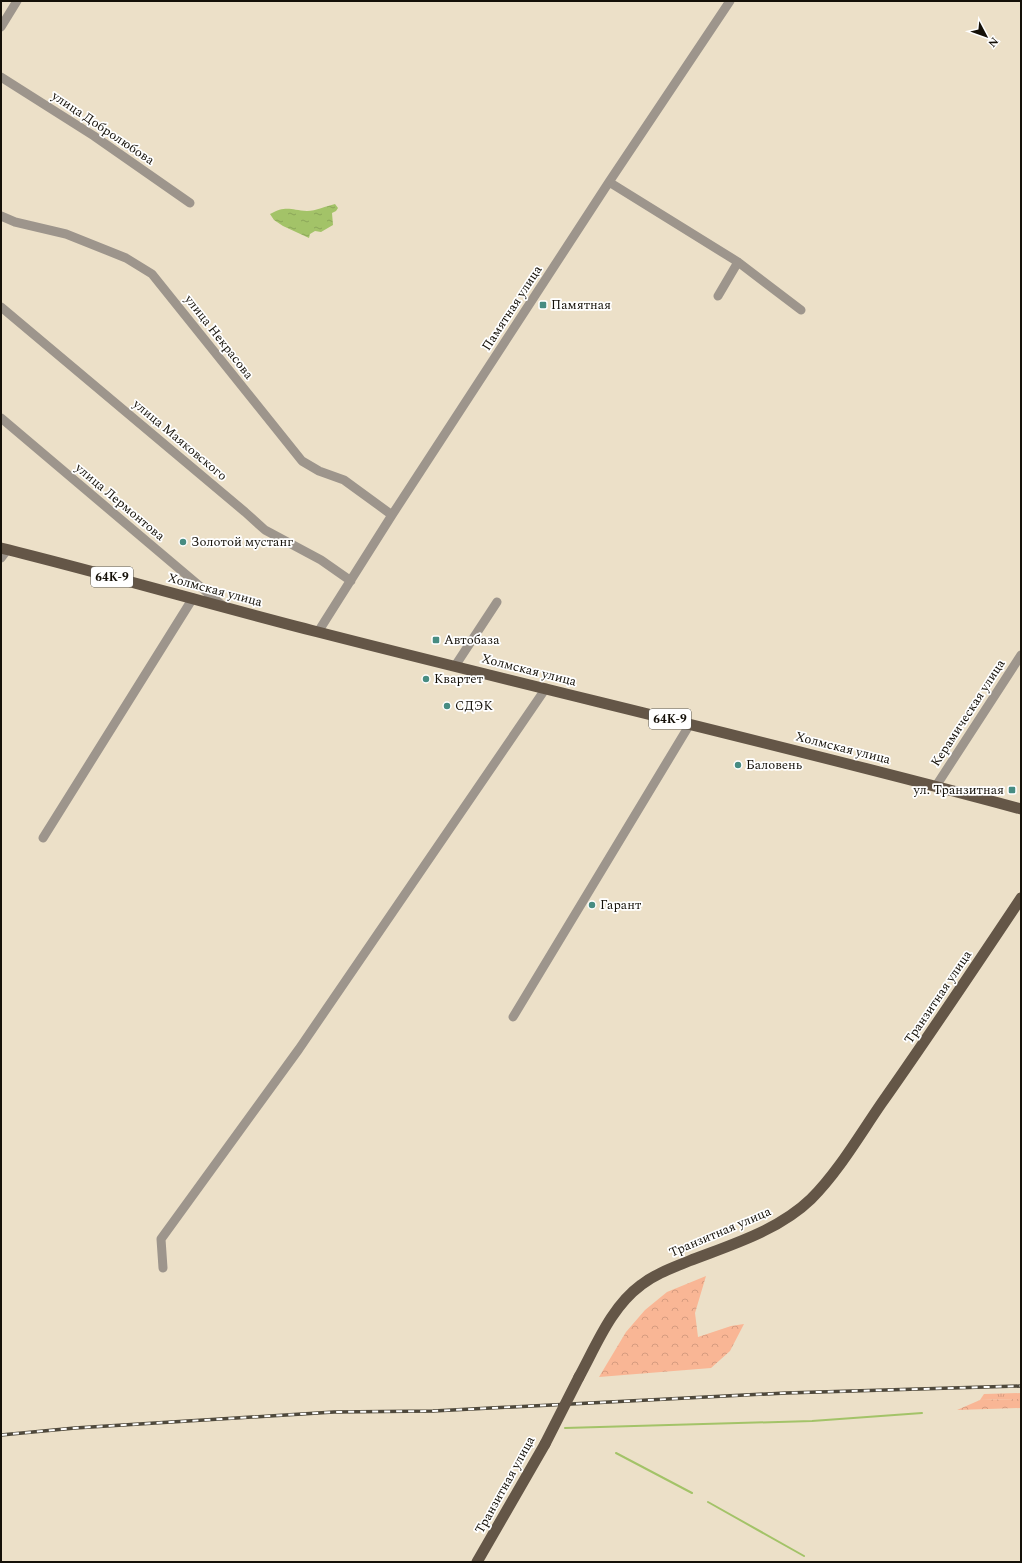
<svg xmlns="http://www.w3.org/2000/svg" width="1022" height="1563" viewBox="0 0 1022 1563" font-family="Spectral,serif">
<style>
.grass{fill:url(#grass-tufts)}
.forest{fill:url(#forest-crowns)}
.water{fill:url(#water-ripples)}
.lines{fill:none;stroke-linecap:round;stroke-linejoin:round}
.stream{stroke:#a3c368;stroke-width:2}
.minor{stroke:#9d958c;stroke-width:9}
.major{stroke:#645647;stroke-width:11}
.rail-casing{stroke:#4e483b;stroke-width:3.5}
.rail{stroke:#fff;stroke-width:2;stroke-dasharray:6;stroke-linecap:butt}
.major-bridge{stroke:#645647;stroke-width:11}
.poi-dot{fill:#478c82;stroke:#fff;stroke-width:1.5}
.labels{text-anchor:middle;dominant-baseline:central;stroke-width:3.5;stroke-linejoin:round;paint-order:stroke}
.shield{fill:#fff;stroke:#5a5852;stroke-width:1}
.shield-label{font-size:12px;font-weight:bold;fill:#141008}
.street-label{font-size:13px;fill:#141008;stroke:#fff}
.poi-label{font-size:13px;fill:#141008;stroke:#fff;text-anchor:start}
</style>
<defs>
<pattern id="grass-tufts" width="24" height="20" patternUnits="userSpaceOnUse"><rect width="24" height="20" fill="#f9b695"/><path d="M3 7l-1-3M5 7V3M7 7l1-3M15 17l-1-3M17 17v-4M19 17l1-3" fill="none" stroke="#d59b7f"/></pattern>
<pattern id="forest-crowns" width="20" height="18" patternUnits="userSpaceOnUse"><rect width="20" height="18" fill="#f9b695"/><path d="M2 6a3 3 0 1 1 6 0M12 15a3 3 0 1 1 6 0" fill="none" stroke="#d59b7f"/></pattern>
<pattern id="water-ripples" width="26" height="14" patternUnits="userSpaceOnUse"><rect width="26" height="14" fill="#a3c368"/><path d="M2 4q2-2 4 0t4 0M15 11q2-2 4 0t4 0" fill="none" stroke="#8ba659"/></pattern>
</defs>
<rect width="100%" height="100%" fill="#ece0c8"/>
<path class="grass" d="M 1021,1393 L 1021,1399 L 980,1400 L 984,1394 Z"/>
<path class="forest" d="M 706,1276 L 695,1313 L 698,1337 L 731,1326 L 744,1324 L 730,1351 L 711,1368 L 599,1377 L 626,1332 L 645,1310 L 667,1292 Z
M 1021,1399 L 1021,1408 L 957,1410 L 980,1400 Z"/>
<path class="water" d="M 335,204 L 338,208 L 336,211 L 332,213 L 333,225 L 321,232 L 315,231 L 310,234 L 309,238 L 283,226 L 274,220 L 270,214 C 286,205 291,210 307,211 C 316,211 326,206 335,204 Z"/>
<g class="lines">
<path class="stream" d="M 565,1428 L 812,1421 L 922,1413
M 616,1453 L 692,1493
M 708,1502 L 804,1556"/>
<path class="minor" d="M 1,27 L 17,1
M 1,77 L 94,136 L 190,203
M 609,182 L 738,262 L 801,310
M 1,216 L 15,222 L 66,234 L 126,258 L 152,274 L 302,461 L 319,471 L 344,480 L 392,515
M 718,296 L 738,262
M 1,307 L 245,512 L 265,530 L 321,560 L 351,581
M 1,418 L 222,605
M 1,558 L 7,550
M 318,632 L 392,515 L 609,182 L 730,1
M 455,666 L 497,602
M 936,786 L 1021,655
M 43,838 L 193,598
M 513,1017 L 690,724
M 163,1268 L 161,1239 L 299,1049 L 546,688"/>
<path class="major" d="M 1,548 C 107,574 212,605 318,632 C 552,692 788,746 1021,809
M 579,1377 C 596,1346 611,1307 641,1285 C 655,1274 672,1268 689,1261 C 730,1245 778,1231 811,1199 C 838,1172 859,1136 881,1104 C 929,1036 975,967 1021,898
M 477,1562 L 545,1444"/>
<defs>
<path id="rail" d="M 1,1435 L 75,1428 L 334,1412 L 433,1411 L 786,1393 L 1021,1386"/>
</defs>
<use href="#rail" class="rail-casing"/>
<use href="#rail" class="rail"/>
<path class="major-bridge" d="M 545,1444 L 579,1377"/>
</g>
<g class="poi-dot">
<rect x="539" y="301" width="8" height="8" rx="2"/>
<circle cx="183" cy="542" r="4"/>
<rect x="432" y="636" width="8" height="8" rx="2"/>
<circle cx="426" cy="679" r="4"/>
<circle cx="447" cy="706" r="4"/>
<circle cx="738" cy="765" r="4"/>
<rect x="1008" y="786" width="8" height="8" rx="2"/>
<circle cx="592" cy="905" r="4"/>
</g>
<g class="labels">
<g class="shield">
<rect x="91" y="567" width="42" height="20" rx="3"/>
<rect x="649" y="709" width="42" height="20" rx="3"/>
</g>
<g class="shield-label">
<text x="112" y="577">64К-9</text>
<text x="670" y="719">64К-9</text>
</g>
<g class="street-label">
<text transform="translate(103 128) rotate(34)">улица Добролюбова</text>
<text transform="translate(512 308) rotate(-57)">Памятная улица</text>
<text transform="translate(219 337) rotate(52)">улица Некрасова</text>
<text transform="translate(180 440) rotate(40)">улица Маяковского</text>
<text transform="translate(120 502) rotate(40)">улица Лермонтова</text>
<text transform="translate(215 590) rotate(15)">Холмская улица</text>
<text transform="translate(529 670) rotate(14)">Холмская улица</text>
<text transform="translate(968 713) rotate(-57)">Керамическая улица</text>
<text transform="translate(843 748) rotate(14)">Холмская улица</text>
<text transform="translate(938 997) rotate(-56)">Транзитная улица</text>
<text transform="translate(720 1232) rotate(-23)">Транзитная улица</text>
<text transform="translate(505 1485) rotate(-61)">Транзитная улица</text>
</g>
<g class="poi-label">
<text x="551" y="305">Памятная</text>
<text x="191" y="542">Золотой мустанг</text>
<text x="444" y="640">Автобаза</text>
<text x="434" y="679">Квартет</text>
<text x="455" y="706">СДЭК</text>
<text x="746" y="765">Баловень</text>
<text x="1004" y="790" text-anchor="end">ул. Транзитная</text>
<text x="600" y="905">Гарант</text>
</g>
</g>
<rect width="1022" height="1563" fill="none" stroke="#141008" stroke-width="4"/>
<g transform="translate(986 36) rotate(131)" stroke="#ffffff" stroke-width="3" paint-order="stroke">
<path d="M0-3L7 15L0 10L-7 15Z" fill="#141008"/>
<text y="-6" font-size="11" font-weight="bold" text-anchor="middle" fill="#141008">N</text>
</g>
</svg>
